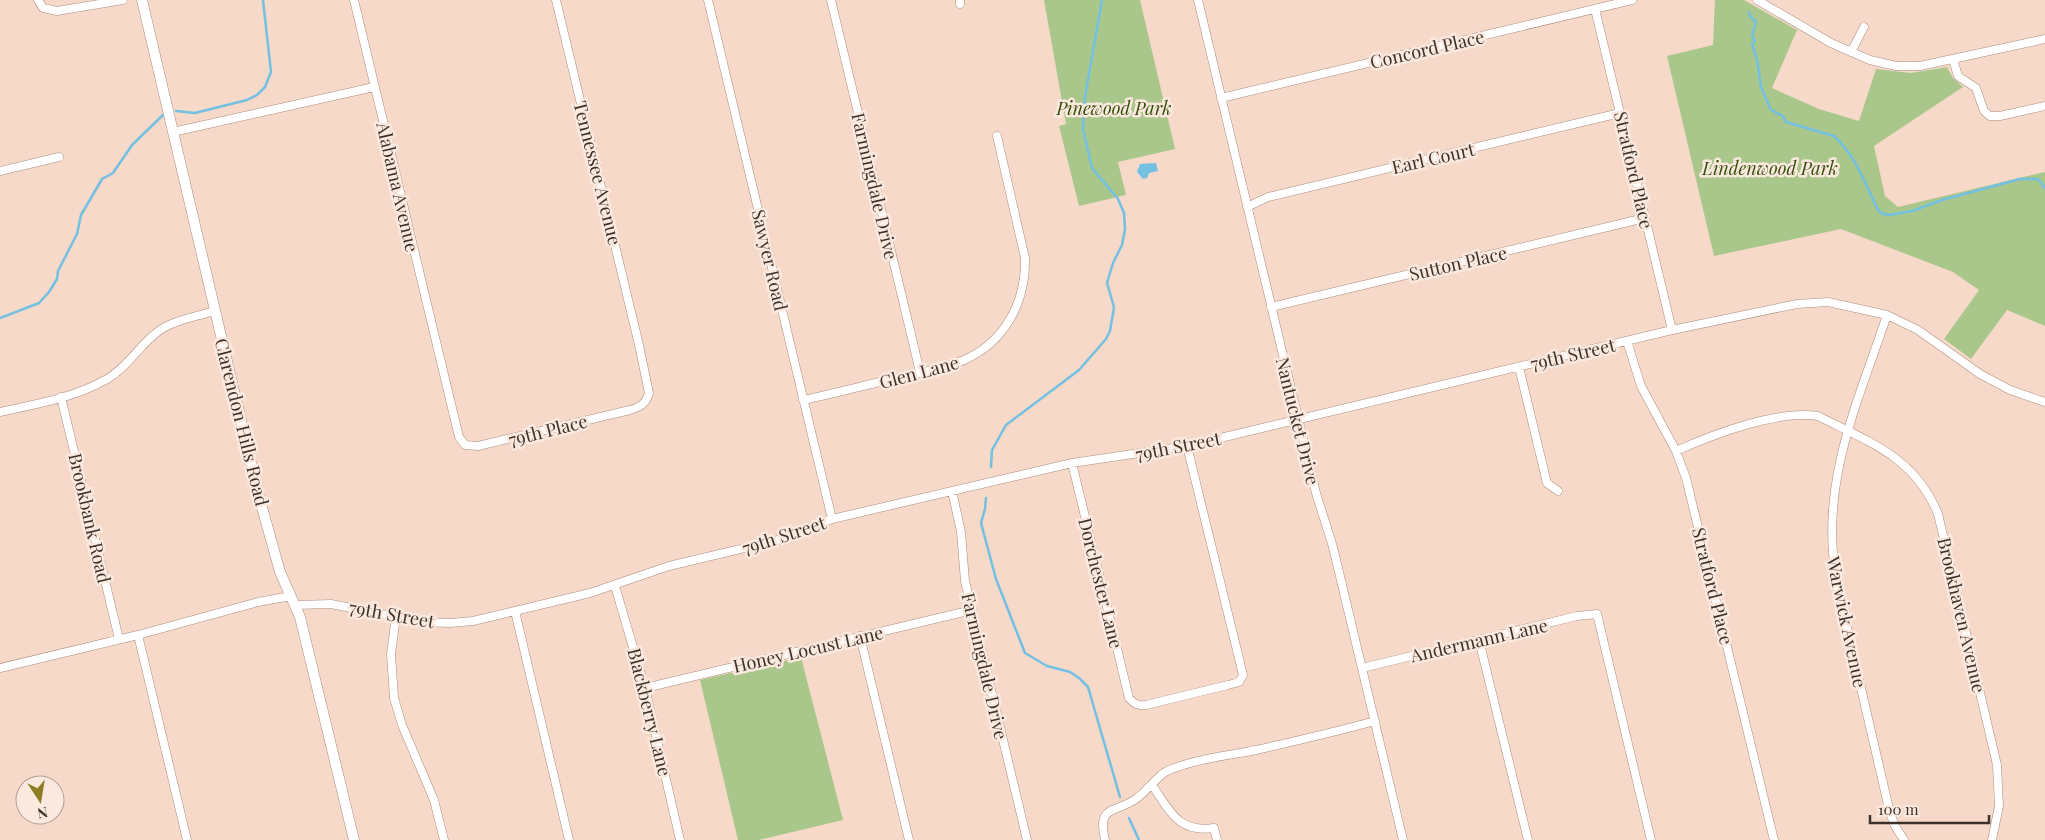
<svg xmlns="http://www.w3.org/2000/svg" width="2045" height="840" viewBox="0 0 2045 840" font-family="'Playfair Display',serif">
<style>
.green{fill:#aac78b}
.water{fill:#72c0e2}
.lines{fill:none;stroke-linecap:round;stroke-linejoin:round}
.stream{stroke:#72c0e2;stroke-width:2.5}
.minor-casing{stroke:#a88d7e;stroke-width:9}
.tertiary-casing{stroke:#a88d7e;stroke-width:11}
.minor{stroke:#fff;stroke-width:8}
.tertiary{stroke:#fff;stroke-width:10}
.labels{text-anchor:middle;dominant-baseline:central;stroke-width:5;stroke-linejoin:round;paint-order:stroke}
.street-label{font-size:18px;fill:#3c312b;stroke:#fbe9df}
.park-label{font-size:18px;font-style:italic;fill:#344f0a;stroke:#fbe9df}
</style>
<rect width="100%" height="100%" fill="#f6d9c9"/>
<path class="green" d="M 1044,0 L 1140,0 L 1175,149 L 1118,162 L 1126,195 L 1079,206 L 1059,126 L 1066,124 Z
M 1715,0 L 1744,0 L 1797,30 L 1772,88 L 1819,109 L 1859,121 L 1876,69 L 1911,73 L 1947,67 L 1953,78 L 1963,87 L 1874,146 L 1885,196 L 1898,207 L 2045,172 L 2045,326 L 2007,310 L 1971,359 L 1944,339 L 1979,290 L 1953,272 L 1841,229 L 1714,256 L 1667,56 L 1713,45 Z
M 801,657 L 843,820 L 759,840 L 738,840 L 700,680 Z"/>
<path class="water" d="M 1156,163 L 1158,171 L 1149,173 L 1147,178 L 1143,179 L 1137,172 L 1140,164 Z"/>
<g class="lines">
<path class="stream" d="M 1749,12 L 1750,16 L 1756,22 L 1752,36 L 1755,41 L 1752,44 L 1757,59 L 1761,87 L 1771,110 L 1783,116 L 1786,122 L 1834,136 C 1856,156 1865,184 1878,210 L 1883,214 L 1889,215 L 1912,211 L 1942,200 L 2020,179 L 2038,179 L 2045,188
M 176,111 L 195,113 L 247,100 L 257,95 L 265,87 L 271,72 L 263,0
M 0,318 L 39,303 L 49,292 L 57,279 L 58,271 L 77,234 L 81,215 L 102,179 L 113,173 L 132,145 L 164,114
M 991,467 L 992,450 L 1006,425 L 1079,370 L 1106,339 L 1110,331 L 1114,307 L 1107,283 L 1113,263 L 1122,245 L 1125,229 L 1124,213 L 1118,199 L 1092,168 L 1083,129 L 1085,97 L 1102,0
M 986,498 L 985,509 L 981,523 L 996,579 L 1025,653 L 1047,666 L 1070,672 L 1079,678 L 1088,687 L 1120,797
M 1129,818 L 1139,840"/>
<defs>
<path id="minor" d="M 38,0 L 43,8 L 57,11 L 123,0
M 354,0 L 459,437 L 465,445 L 478,446 L 630,410 C 640,407 646,404 649,393 L 639,345 L 556,0
M 708,0 L 832,519
M 831,0 L 920,372
M 1198,0 L 1316,493 L 1333,547 L 1403,840
M 1757,0 L 1831,43 L 1870,60 L 1896,66 L 1920,66 L 2045,39
M 960,4 L 960,0
M 1595,9 L 1672,330
M 1851,52 L 1864,27
M 1953,59 L 1958,76 L 1976,88 L 1984,111 L 1990,116 L 2000,116 L 2045,106
M 1221,98 L 1632,0
M 173,132 L 374,87
M 0,171 L 59,157
M 1247,207 L 1268,197 L 1620,113
M 1271,307 L 1645,218
M 1887,315 C 1856,408 1817,488 1838,589 L 1890,813 L 1895,826 L 1904,840
M 1627,341 L 1641,386 L 1676,451 L 1686,478 L 1774,840
M 1519,367 L 1547,483 L 1558,491
M 61,397 L 119,639
M 803,400 C 835,393 866,385 897,378 C 919,373 943,369 964,360 C 1005,342 1026,302 1025,258 L 997,136
M 0,412 C 36,404 74,398 107,379 C 128,367 140,344 160,330 C 175,320 197,316 215,311
M 1676,451 C 1714,434 1777,410 1818,416 C 1869,442 1915,457 1938,514 L 1997,765 L 1999,806 L 1992,840
M 1072,463 L 1129,698 C 1134,704 1138,706 1146,705 L 1228,685 L 1239,682 L 1243,675 L 1187,446
M 952,491 L 961,532 L 965,581 L 1027,840
M 615,586 L 645,688 L 680,840
M 295,605 L 331,604 L 422,622 L 450,623 L 473,621 L 590,593 L 669,566 L 782,539 L 832,519 L 1072,463 L 1187,446 L 1672,330 L 1797,304 L 1828,302 L 1887,315 L 1918,330 L 1980,374 L 2010,390 L 2045,402
M 515,611 L 569,840
M 396,617 L 391,654 L 394,698 L 402,725 L 434,800 L 444,840
M 138,635 L 187,840
M 860,636 L 909,840
M 1479,640 L 1528,840
M 0,668 L 138,635 L 258,602 L 291,596
M 1362,668 L 1577,616 L 1597,614 L 1651,840
M 645,688 L 972,610
M 1152,785 C 1170,811 1178,833 1214,828 L 1217,840
M 1105,840 C 1097,805 1113,814 1136,799 C 1146,792 1157,776 1167,771 C 1194,759 1227,756 1256,750 C 1296,741 1335,732 1375,721"/>
<path id="tertiary" d="M 142,0 L 258,493 L 280,572 L 300,617 L 354,840"/>
</defs>
<use href="#minor" class="minor-casing"/>
<use href="#tertiary" class="tertiary-casing"/>
<use href="#minor" class="minor"/>
<use href="#tertiary" class="tertiary"/>
</g>
<g class="labels">
<g class="street-label">
<text transform="translate(1427 49) rotate(-13)">Concord Place</text>
<text transform="translate(1433 158) rotate(-13)">Earl Court</text>
<text transform="translate(1634 170) rotate(77)">Stratford Place</text>
<text transform="translate(598 173) rotate(76)">Tennessee Avenue</text>
<text transform="translate(875 186) rotate(77)">Farmingdale Drive</text>
<text transform="translate(398 187) rotate(77)">Alabama Avenue</text>
<text transform="translate(770 260) rotate(77)">Sawyer Road</text>
<text transform="translate(1458 263) rotate(-13)">Sutton Place</text>
<text transform="translate(1573 354) rotate(-13)">79th Street</text>
<text transform="translate(919 372) rotate(-15)">Glen Lane</text>
<text transform="translate(1298 421) rotate(76)">Nantucket Drive</text>
<text transform="translate(242 422) rotate(76)">Clarendon Hills Road</text>
<text transform="translate(548 430) rotate(-14)">79th Place</text>
<text transform="translate(1178 446) rotate(-11)">79th Street</text>
<text transform="translate(90 518) rotate(77)">Brookbank Road</text>
<text transform="translate(784 535) rotate(-18)">79th Street</text>
<text transform="translate(1101 583) rotate(76)">Dorchester Lane</text>
<text transform="translate(1713 586) rotate(76)">Stratford Place</text>
<text transform="translate(392 614) rotate(10)">79th Street</text>
<text transform="translate(1962 615) rotate(77)">Brookhaven Avenue</text>
<text transform="translate(1847 622) rotate(78)">Warwick Avenue</text>
<text transform="translate(1479 640) rotate(-13)">Andermann Lane</text>
<text transform="translate(808 649) rotate(-13)">Honey Locust Lane</text>
<text transform="translate(985 666) rotate(77)">Farmingdale Drive</text>
<text transform="translate(650 712) rotate(76)">Blackberry Lane</text>
</g>
<g class="park-label">
<text x="1114" y="108">Pinewood Park</text>
<text x="1770" y="168">Lindenwood Park</text>
</g>
</g>
<g transform="translate(40 800) rotate(168)"><circle r="24" fill="#fbe9df" stroke="#af9f97"/>
<path d="M0-4L9 19L0 12L-9 19Z" fill="#8d7d23"/>
<text y="-8" font-size="14" font-weight="bold" text-anchor="middle" fill="#3c312b">N</text>
</g>
<path d="M1870 815v8h119v-8" fill="none" stroke="#3c312b" stroke-width="2.5"/>
<text x="1878" y="815" font-size="15" fill="#3c312b" stroke="#fbe9df" stroke-width="4" paint-order="stroke">100 m</text>
</svg>
